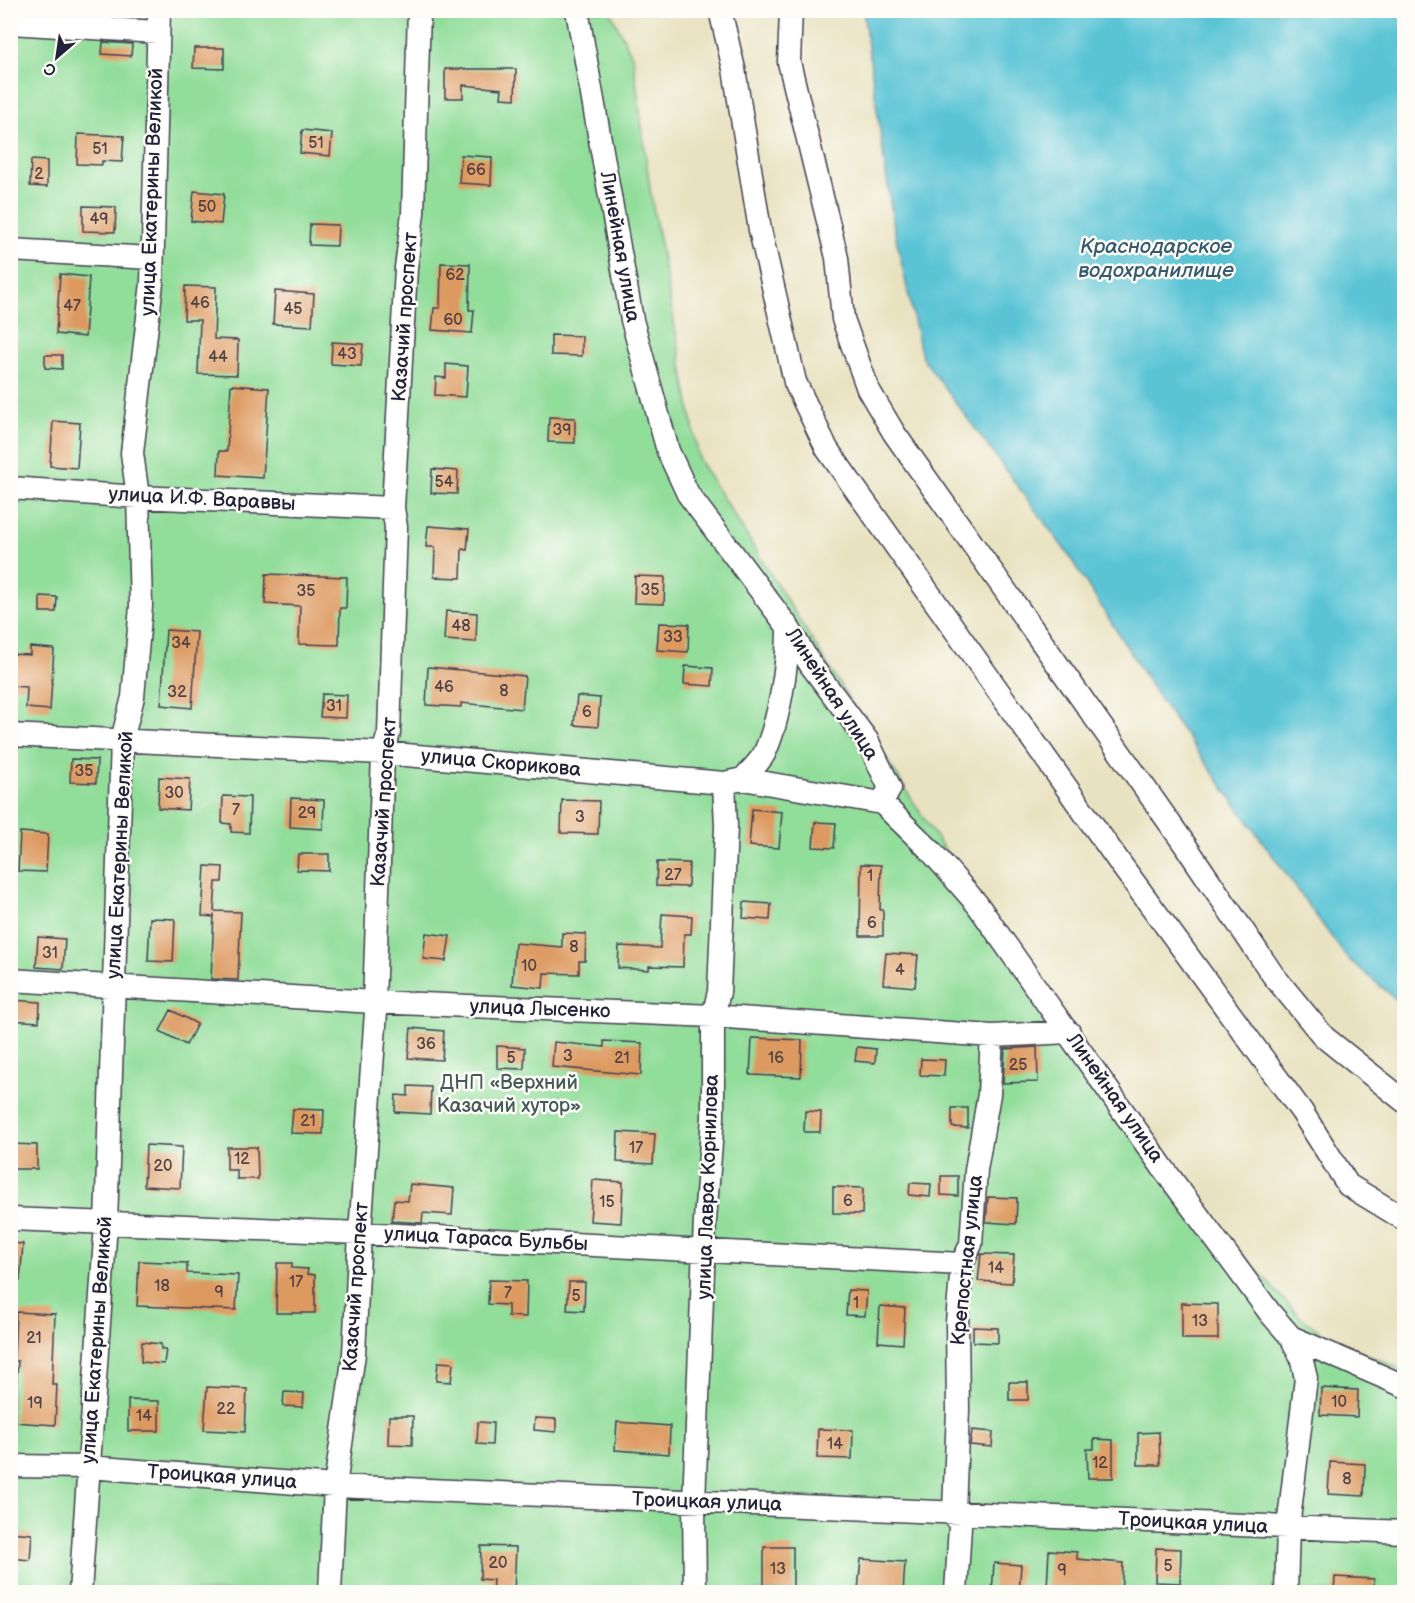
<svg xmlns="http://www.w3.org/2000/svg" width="1415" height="1603" viewBox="0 0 1415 1603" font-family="'Balsamiq Sans',sans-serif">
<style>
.green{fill:#91dd9a;stroke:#5a806a;stroke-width:1.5}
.water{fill:#5ac4d5;stroke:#3e7388;stroke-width:1.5}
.building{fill:#dd9a61}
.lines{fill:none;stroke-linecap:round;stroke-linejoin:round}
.minor-casing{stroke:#403f4f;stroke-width:25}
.minor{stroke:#fff;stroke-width:22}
.labels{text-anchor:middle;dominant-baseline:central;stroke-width:5;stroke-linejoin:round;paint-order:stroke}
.number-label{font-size:16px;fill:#514044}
.street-label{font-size:20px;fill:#22223b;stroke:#fdfcf7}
.park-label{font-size:20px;fill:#435a58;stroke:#fdfcf7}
.water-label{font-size:21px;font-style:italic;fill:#365b71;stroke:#fdfcf7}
</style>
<rect width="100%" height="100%" fill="#fdfcf7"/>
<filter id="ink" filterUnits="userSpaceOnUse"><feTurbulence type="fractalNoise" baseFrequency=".0167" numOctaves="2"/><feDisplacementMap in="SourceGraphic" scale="12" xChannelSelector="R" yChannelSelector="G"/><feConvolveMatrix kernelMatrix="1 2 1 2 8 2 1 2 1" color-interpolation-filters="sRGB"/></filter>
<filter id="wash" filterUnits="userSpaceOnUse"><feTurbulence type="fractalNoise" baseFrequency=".008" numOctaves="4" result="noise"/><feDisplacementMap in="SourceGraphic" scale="24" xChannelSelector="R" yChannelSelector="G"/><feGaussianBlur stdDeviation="1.35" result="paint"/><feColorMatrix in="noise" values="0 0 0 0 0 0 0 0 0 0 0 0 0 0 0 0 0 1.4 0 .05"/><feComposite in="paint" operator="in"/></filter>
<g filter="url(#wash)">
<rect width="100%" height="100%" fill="#e9e2c1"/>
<path class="green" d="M 11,11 L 610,11 L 633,58 L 650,190 L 699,460 L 933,833 L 1163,1168 L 1299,1316 L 1335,1342 L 1404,1370 L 1404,1592 L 11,1592 Z"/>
<path class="water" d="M 863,11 L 1404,11 L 1404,1006 L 1346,957 L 1161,701 L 1068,554 L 922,357 L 894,228 Z"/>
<g id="blocks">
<path class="building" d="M 103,42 L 132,44 L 131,56 L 102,54 Z
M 194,48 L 224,48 L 224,69 L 193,68 Z
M 445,69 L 516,69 L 515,99 L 501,98 L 502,89 L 463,85 L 463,98 L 445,98 Z
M 302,130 L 332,133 L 330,156 L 300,153 Z
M 78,134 L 124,136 L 122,162 L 102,161 L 102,165 L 77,164 Z
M 461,155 L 492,157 L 491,185 L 459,183 Z
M 31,160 L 47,161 L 47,187 L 30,186 Z
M 194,191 L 224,194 L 221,224 L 191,221 Z
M 83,206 L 116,207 L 115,232 L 83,231 Z
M 310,224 L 338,225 L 337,246 L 309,245 Z
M 441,263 L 470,264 L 469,310 L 474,310 L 472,333 L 432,330 L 434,308 L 440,308 Z
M 60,274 L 89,277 L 85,337 L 56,334 Z
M 185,286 L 216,287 L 214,339 L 238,340 L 237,375 L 198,374 L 200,320 L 184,320 Z
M 275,291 L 314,294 L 312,326 L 273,324 Z
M 551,335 L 582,336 L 582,356 L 551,355 Z
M 332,342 L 363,344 L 361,366 L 331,364 Z
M 45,355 L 62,355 L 62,369 L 45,368 Z
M 446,364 L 468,366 L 466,397 L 435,395 L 436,377 L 446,378 Z
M 231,385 L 269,388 L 263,478 L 218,475 L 219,451 L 227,451 Z
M 549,417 L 575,418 L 575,443 L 548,442 Z
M 53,421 L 80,423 L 77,468 L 50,466 Z
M 432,469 L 458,471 L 457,494 L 431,493 Z
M 428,526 L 469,529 L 467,550 L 462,549 L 461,578 L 434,577 L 435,547 L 426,547 Z
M 266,574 L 347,577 L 346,608 L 340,608 L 339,645 L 299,644 L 300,606 L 265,604 Z
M 635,576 L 665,577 L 664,604 L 634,603 Z
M 40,596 L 57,597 L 56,612 L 40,612 Z
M 446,611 L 477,613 L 476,642 L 444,640 Z
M 659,623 L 689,624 L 688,652 L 657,650 Z
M 166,630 L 197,632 L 192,708 L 161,705 Z
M 30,647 L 54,649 L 50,710 L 26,708 L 27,687 L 10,686 L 10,654 L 30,655 Z
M 685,666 L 713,668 L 712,686 L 684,684 Z
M 428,667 L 525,676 L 522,709 L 461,703 L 461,707 L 426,705 Z
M 322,694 L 347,695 L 346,718 L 320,717 Z
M 577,696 L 600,698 L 598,727 L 574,725 Z
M 71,759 L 97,760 L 96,783 L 70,782 Z
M 159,777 L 190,779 L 188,810 L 158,808 Z
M 223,796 L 250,797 L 249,833 L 231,832 L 231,824 L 222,823 Z
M 291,798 L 324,800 L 323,829 L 290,827 Z
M 562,800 L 599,801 L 598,834 L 561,833 Z
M 752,809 L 782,812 L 779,848 L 749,846 Z
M 815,822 L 836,823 L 834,848 L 813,847 Z
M 20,832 L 48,834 L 46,872 L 18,871 Z
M 298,854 L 329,854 L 329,871 L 297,870 Z
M 657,862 L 689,863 L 688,887 L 656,886 Z
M 861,864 L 881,865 L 880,910 L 883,910 L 883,936 L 860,936 Z
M 205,866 L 223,867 L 222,882 L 216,882 L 214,911 L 241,912 L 238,980 L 211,979 L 214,914 L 214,917 L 202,916 Z
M 744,902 L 771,904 L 770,920 L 743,918 Z
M 662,914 L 692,916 L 691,934 L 684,934 L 683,967 L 649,966 L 649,970 L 618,968 L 619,946 L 660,948 Z
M 150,918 L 175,919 L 173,962 L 148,961 Z
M 426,933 L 450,936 L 446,961 L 423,959 Z
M 562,933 L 586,934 L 585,961 L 579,961 L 579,974 L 544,973 L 543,988 L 512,985 L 515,943 L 562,947 Z
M 38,937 L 65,939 L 63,969 L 36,967 Z
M 886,953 L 918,955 L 915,987 L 883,984 Z
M 12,1000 L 40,1002 L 39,1022 L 10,1020 Z
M 171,1010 L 197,1024 L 186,1045 L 160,1031 Z
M 411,1028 L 444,1031 L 442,1060 L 408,1058 Z
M 752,1038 L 802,1040 L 801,1077 L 750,1075 Z
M 604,1041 L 642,1043 L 641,1075 L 552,1067 L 554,1042 L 604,1047 Z
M 497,1046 L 525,1048 L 524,1069 L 497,1068 Z
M 857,1047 L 876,1049 L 875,1063 L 855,1061 Z
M 1037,1047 L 1038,1082 L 1003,1083 L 1005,1049 Z
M 921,1059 L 945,1060 L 944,1076 L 920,1075 Z
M 408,1086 L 431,1087 L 430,1114 L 395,1112 L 396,1095 L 408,1096 Z
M 952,1108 L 968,1108 L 968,1128 L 952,1127 Z
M 293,1109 L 324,1110 L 323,1134 L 291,1133 Z
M 805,1111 L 821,1112 L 820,1132 L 804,1132 Z
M 618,1132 L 655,1134 L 653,1164 L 617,1162 Z
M 10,1144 L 37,1145 L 37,1169 L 10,1169 Z
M 146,1145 L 182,1147 L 180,1188 L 144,1186 Z
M 227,1147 L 257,1147 L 258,1179 L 237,1179 L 237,1170 L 227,1170 Z
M 941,1176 L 958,1176 L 958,1196 L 941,1195 Z
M 593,1180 L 623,1182 L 621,1223 L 590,1221 Z
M 910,1183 L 931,1184 L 930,1197 L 909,1195 Z
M 410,1184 L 454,1188 L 452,1215 L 423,1213 L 422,1223 L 392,1221 L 394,1200 L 408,1201 Z
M 833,1187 L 863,1188 L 862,1214 L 833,1213 Z
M 988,1197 L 1017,1198 L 1016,1224 L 986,1222 Z
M 10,1243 L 23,1244 L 20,1281 L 10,1280 Z
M 981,1254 L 1014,1255 L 1012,1283 L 978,1281 Z
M 139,1261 L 187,1263 L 187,1273 L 238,1275 L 236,1310 L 137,1306 Z
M 277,1263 L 292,1263 L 292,1268 L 308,1269 L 307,1274 L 315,1275 L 315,1313 L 276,1313 Z
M 489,1280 L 527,1281 L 526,1317 L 508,1316 L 508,1305 L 488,1304 Z
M 569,1282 L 585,1282 L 584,1311 L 567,1310 Z
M 848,1290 L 867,1291 L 865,1316 L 846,1315 Z
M 1182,1303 L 1218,1304 L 1218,1339 L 1182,1339 Z
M 880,1306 L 905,1308 L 903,1344 L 878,1342 Z
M 16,1312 L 55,1314 L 52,1385 L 57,1385 L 55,1425 L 14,1422 L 18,1361 L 14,1361 Z
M 973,1327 L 998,1328 L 998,1343 L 973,1342 Z
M 142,1342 L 161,1344 L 161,1349 L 166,1349 L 164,1364 L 141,1362 Z
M 438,1362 L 453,1363 L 451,1382 L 436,1381 Z
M 1009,1382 L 1028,1382 L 1028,1400 L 1009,1400 Z
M 207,1387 L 247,1389 L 245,1432 L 204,1430 Z
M 1321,1388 L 1358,1390 L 1357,1417 L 1320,1415 Z
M 284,1392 L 304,1393 L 303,1407 L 283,1406 Z
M 128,1400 L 159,1401 L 159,1431 L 128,1431 Z
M 389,1416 L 413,1416 L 412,1445 L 388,1444 Z
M 535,1418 L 556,1419 L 556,1432 L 534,1430 Z
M 478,1422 L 493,1423 L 492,1445 L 477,1444 Z
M 617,1422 L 670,1426 L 669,1454 L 615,1450 Z
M 818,1429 L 853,1430 L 852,1459 L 817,1458 Z
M 972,1430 L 993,1432 L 992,1447 L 970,1445 Z
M 1159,1432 L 1160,1465 L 1138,1465 L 1138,1433 Z
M 1094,1439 L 1113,1440 L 1113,1478 L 1088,1478 L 1087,1449 L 1094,1449 Z
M 1330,1462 L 1365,1464 L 1364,1496 L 1328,1494 Z
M 10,1532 L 32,1534 L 30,1560 L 10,1558 Z
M 481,1546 L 516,1547 L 514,1593 L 492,1593 L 493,1580 L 480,1579 Z
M 764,1547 L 793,1547 L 793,1591 L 764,1591 Z
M 1156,1548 L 1181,1549 L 1180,1583 L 1155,1582 Z
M 1049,1550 L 1077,1552 L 1077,1559 L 1123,1563 L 1121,1593 L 1047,1588 Z
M 861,1559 L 905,1562 L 903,1593 L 858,1590 Z
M 994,1563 L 1021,1565 L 1019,1593 L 992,1593 Z
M 1335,1577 L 1374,1579 L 1374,1593 L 1334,1593 Z"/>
</g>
</g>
<g filter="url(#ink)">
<use href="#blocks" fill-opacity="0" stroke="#403f4f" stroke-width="1.5"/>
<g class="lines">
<defs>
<path id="minor" d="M 577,10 L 632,320 L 668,451 L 688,494 L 788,627 L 810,664 L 867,740 L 890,788 L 882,803 L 930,850 L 977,904 L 1163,1168 L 1270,1313 L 1291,1337 L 1404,1386
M 720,10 L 734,69 L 760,230 L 795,382 L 827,449 L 1122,866 L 1302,1112 L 1348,1185 L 1404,1219
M 791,10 L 789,62 L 837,258 L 843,319 L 868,389 L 894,433 L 1183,842 L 1273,975 L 1324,1037 L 1404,1101
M 10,23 L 157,32
M 10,250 L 151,258
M 10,488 L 138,497 L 393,508
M 10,735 L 383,753 L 724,783 L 743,779 L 882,803
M 743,779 C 749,772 759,763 764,754 C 779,723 788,664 788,630
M 10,980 L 374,1002 L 713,1016 L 992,1036 L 1069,1032
M 10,1219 L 360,1233 L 962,1264
M 10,1466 L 88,1467 L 335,1486 L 1404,1532
M 80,1592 L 106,1224 L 122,740 L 133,697 L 141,606 L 138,497 L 132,453 L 152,283 L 159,10
M 330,1592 L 335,1486 L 354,1354 L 360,1233 L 376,1012 L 374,1002 L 383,753 L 389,733 L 396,527 L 393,508 L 406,268 L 413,213 L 419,10
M 695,1592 L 694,1502 L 705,1220 L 713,1117 L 713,1016 L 719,992 L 726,826 L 724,783
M 956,1592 L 960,1526 L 954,1511 L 958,1410 L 957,1322 L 962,1264 L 971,1244 L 976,1170 L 989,1094 L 992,1036
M 1286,1592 L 1288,1528 L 1306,1378 L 1301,1357 L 1291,1337"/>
</defs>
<use href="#minor" class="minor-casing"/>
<use href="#minor" class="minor"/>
</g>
</g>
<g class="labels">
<g class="number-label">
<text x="316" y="143">51</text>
<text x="100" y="149">51</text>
<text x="476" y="170">66</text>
<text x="39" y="174">2</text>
<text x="207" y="207">50</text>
<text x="99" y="219">49</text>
<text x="455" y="275">62</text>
<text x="200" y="303">46</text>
<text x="72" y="306">47</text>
<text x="293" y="309">45</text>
<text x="453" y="320">60</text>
<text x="347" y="354">43</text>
<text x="218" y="357">44</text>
<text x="562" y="430">39</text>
<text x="444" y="482">54</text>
<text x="650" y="590">35</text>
<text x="306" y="591">35</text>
<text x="461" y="626">48</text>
<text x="673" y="637">33</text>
<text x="181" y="643">34</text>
<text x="444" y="687">46</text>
<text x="504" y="691">8</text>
<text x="177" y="692">32</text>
<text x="334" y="706">31</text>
<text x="587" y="712">6</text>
<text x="84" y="771">35</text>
<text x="174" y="793">30</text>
<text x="236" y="810">7</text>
<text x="307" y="813">29</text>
<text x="580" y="817">3</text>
<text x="673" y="875">27</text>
<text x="870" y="876">1</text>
<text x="872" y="923">6</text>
<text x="574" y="947">8</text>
<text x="50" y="953">31</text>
<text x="529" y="966">10</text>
<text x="900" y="970">4</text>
<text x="426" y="1044">36</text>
<text x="568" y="1056">3</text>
<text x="511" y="1058">5</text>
<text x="622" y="1058">21</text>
<text x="776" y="1058">16</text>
<text x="1018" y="1065">25</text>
<text x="308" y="1121">21</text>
<text x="636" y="1148">17</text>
<text x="242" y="1159">12</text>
<text x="163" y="1166">20</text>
<text x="848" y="1201">6</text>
<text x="607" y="1202">15</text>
<text x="996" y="1268">14</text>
<text x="296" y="1282">17</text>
<text x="162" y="1286">18</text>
<text x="219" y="1292">9</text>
<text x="508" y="1293">7</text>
<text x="576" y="1296">5</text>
<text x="856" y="1303">1</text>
<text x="1200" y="1321">13</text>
<text x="34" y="1338">21</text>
<text x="1339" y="1402">10</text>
<text x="35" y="1403">19</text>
<text x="226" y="1409">22</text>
<text x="144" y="1416">14</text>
<text x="835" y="1444">14</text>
<text x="1100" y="1463">12</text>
<text x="1347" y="1479">8</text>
<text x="498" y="1563">20</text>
<text x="1168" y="1566">5</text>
<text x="778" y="1569">13</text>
<text x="1062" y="1570">9</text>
</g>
<g class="street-label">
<text transform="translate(152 192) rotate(-88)">улица Екатерины Великой</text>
<text transform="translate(620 247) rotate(80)">Линейная улица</text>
<text transform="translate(405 317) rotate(-86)">Казачий проспект</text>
<text transform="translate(202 499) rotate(3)">улица И.Ф. Вараввы</text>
<text transform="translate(832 694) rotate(57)">Линейная улица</text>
<text transform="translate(501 763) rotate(5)">улица Скорикова</text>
<text transform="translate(384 802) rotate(-86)">Казачий проспект</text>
<text transform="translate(120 855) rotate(-87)">улица Екатерины Великой</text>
<text transform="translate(540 1009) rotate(2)">улица Лысенко</text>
<text transform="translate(1115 1098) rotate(55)">Линейная улица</text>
<text transform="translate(708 1187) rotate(-88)">улица Лавра Корнилова</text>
<text transform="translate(486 1239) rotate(3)">улица Тараса Бульбы</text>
<text transform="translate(967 1260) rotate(-84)">Крепостная улица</text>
<text transform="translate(356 1287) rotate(-86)">Казачий проспект</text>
<text transform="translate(97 1340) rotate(-86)">улица Екатерины Великой</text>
<text transform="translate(222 1477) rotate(4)">Троицкая улица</text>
<text transform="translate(707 1502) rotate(2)">Троицкая улица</text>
<text transform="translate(1193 1523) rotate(3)">Троицкая улица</text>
</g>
<g class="park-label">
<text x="509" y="1083">ДНП «Верхний<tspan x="509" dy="23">Казачий хутор»</tspan></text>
</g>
<g class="water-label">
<text x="1156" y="246">Краснодарское<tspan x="1156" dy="24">водохранилище</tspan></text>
</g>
</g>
<rect width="1415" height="1603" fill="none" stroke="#fdfcf7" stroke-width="36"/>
<g transform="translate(57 57) rotate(209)" stroke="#fdfcf7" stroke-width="4.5" paint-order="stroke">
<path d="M0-4.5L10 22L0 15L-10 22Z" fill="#22223b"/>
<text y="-9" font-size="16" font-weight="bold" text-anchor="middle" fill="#22223b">С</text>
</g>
</svg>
